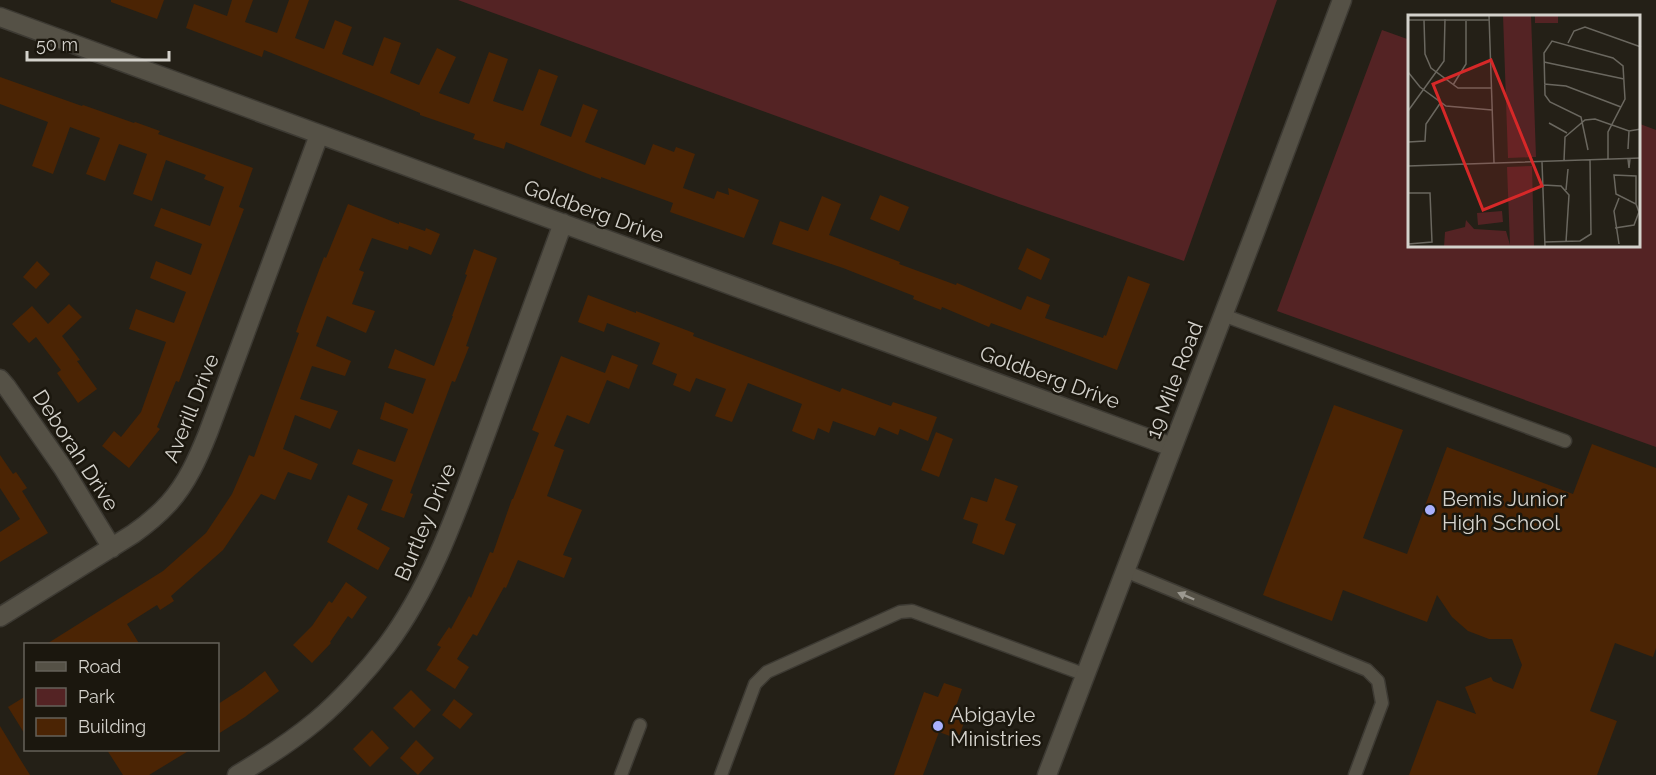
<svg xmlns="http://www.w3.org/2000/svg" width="1656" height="775" viewBox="0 0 1656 775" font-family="Raleway,sans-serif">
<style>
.green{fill:#542324}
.building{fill:#4b2404}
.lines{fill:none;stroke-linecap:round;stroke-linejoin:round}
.service-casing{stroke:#3d3a33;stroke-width:15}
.minor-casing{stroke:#3d3a33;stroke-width:21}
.tertiary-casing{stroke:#3d3a33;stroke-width:21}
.service{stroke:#555146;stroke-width:12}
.minor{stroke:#555146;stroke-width:18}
.tertiary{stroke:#555146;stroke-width:18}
.oneway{fill:#9b9890}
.poi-dot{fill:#a9b0fc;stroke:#1b170e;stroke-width:2}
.labels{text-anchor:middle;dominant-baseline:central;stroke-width:5;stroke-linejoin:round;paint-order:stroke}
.street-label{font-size:21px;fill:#d4d2cc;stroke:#1b170e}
.poi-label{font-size:21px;fill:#d4d2cc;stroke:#1b170e;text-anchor:start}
.inset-road{fill:none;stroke:#6a675f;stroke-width:1.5}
.view{fill:#d62828;fill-opacity:0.15;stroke:#d62828;stroke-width:3}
.inset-edge{fill:none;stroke:#d4d2cc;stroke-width:3}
</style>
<rect width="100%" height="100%" fill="#242017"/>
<path class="green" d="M 458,0 L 1277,0 L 1184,261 L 999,197 Z
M 1382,30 L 1410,40 L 1410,246 L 1640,246 L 1640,124 L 1656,130 L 1656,447 L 1277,311 Z"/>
<path class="building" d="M 111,0 L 164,0 L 157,19 L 111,2 Z
M 232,0 L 253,0 L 245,22 L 277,33 L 289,0 L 309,0 L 295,38 L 324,49 L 335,20 L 352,27 L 342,54 L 373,66 L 384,37 L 401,43 L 390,73 L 419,85 L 437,48 L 456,57 L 439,93 L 469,104 L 489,52 L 508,59 L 493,101 L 523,111 L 539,69 L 558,76 L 540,125 L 571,137 L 583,104 L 598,110 L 585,142 L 645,165 L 653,144 L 674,152 L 676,147 L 695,154 L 683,188 L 714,199 L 717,191 L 729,195 L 728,188 L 759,200 L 744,238 L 670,212 L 673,203 L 601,177 L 601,179 L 506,142 L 504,149 L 473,139 L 475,134 L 420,115 L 420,113 L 381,97 L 264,50 L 262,57 L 186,28 L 194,4 L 227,16 Z
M 0,77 L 82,106 L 83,105 L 134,123 L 135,122 L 160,131 L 158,134 L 253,168 L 239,207 L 244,209 L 179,382 L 176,381 L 157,427 L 160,429 L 129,468 L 102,446 L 114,431 L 121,437 L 141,412 L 166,342 L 129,329 L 136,309 L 174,323 L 186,292 L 150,278 L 156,261 L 191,275 L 202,244 L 154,226 L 161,208 L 210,226 L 224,187 L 204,179 L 206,175 L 166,160 L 152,201 L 133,194 L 147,154 L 119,144 L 105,181 L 86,174 L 100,138 L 70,127 L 53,174 L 32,166 L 48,122 L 0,104 Z
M 880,195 L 909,207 L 899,231 L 870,219 Z
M 822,196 L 841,204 L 829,235 L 900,262 L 899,264 L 956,285 L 957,283 L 976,291 L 1021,310 L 1027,296 L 1050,305 L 1045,318 L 1103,338 L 1104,335 L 1106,336 L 1128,276 L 1150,284 L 1117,370 L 991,323 L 989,327 L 942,307 L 941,310 L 913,299 L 914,296 L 843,268 L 772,244 L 780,221 L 808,231 Z
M 348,204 L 399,224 L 399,222 L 425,231 L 426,228 L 440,234 L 431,255 L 409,246 L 408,250 L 372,238 L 359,270 L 364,272 L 352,304 L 375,311 L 366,333 L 327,316 L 316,346 L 351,361 L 345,376 L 312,366 L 300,399 L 338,411 L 330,429 L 295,415 L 283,449 L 318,464 L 311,480 L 288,472 L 275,500 L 261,494 L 223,550 L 171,596 L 174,601 L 160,610 L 157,605 L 127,624 L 140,645 L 45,645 L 163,571 L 206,533 L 232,494 L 249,455 L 254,457 L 299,333 L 296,332 L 305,307 L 324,257 L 326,258 Z
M 1027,248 L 1050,259 L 1041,280 L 1018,269 Z
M 474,249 L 497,258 L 466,346 L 469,347 L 455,382 L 452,381 L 410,493 L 413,494 L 404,518 L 381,510 L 393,480 L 352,464 L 358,449 L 395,462 L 408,429 L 380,419 L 385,402 L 413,414 L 426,379 L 388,368 L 395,349 L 434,366 L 453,316 L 452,316 L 467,275 L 465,274 Z
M 37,261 L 50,274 L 36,289 L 23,277 Z
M 588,295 L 636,313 L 636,311 L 694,333 L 693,336 L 840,392 L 842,388 L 891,406 L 893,402 L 937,417 L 928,441 L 900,429 L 898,435 L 879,427 L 875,436 L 833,421 L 829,433 L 818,428 L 814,440 L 792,431 L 802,404 L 748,383 L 732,422 L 715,416 L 726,389 L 696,378 L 690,392 L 673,385 L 677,374 L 652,364 L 660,343 L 607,323 L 604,332 L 578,322 Z
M 69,304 L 82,317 L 62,336 L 80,360 L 77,361 L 97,389 L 78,403 L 57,373 L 61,370 L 36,337 L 29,343 L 12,324 L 32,306 L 48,324 Z
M 612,355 L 638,365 L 629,389 L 607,380 L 589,424 L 567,415 L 554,446 L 564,450 L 547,496 L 582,510 L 563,555 L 572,558 L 564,578 L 518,560 L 506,588 L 504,587 L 477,636 L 473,634 L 457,659 L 469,667 L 455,689 L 426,670 L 441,647 L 437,645 L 449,627 L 451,629 L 469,596 L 471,598 L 490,552 L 493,553 L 512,499 L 513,499 L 539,433 L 532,430 L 561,356 L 605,373 Z
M 1334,405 L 1403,430 L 1363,538 L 1407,554 L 1447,447 L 1573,494 L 1592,444 L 1656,468 L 1656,648 L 1653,657 L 1615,643 L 1590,711 L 1617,721 L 1597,775 L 1409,775 L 1437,700 L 1476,714 L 1465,687 L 1491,677 L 1493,681 L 1513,689 L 1522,665 L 1512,639 L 1489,639 L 1468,631 L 1452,617 L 1437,595 L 1427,622 L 1343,590 L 1332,621 L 1263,595 Z
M 936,432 L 953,439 L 939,477 L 921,470 Z
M 0,455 L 13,474 L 16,472 L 27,488 L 22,491 L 48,533 L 0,562 L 0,532 L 20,519 L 0,488 Z
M 995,478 L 1018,486 L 1005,520 L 1016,524 L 1004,555 L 972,543 L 978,524 L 963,519 L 971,497 L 987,502 Z
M 348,495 L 368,504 L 357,529 L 390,548 L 378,570 L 327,542 Z
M 346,582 L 367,597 L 352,619 L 348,616 L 330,642 L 331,643 L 312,663 L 293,645 L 312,626 L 329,601 L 332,603 Z
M 265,671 L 279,691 L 245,717 L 218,734 L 218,704 L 243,688 Z
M 944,683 L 962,689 L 953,715 L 965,720 L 958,739 L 939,732 L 923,775 L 894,775 L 924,692 L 938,697 Z
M 411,690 L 431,710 L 414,728 L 393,708 Z
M 26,696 L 26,736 L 8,707 Z
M 454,699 L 473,714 L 460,729 L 442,715 Z
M 0,726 L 20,759 L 30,775 L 0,775 Z
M 372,730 L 389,748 L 370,767 L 353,749 Z
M 416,740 L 434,758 L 418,775 L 400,758 Z
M 107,750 L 190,750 L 149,775 L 123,775 Z"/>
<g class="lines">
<defs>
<path id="service" d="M 1223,315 L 1565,441
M 1125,571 L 1367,670 L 1378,681 L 1382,703 L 1355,775
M 621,775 L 640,725
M 721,775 L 755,684 L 767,672 L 900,612 L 912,611 L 1086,675"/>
<path id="minor" d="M 0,17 L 1172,447
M 0,379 L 6,386 L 63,468 L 112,548
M 0,617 L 133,534 C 146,525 158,515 169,503 C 187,483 198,458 208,433 L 319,135
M 237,775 C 264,759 292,741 316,721 C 340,701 368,670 387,645 C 433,583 458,508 485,436 C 511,365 537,294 563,223"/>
<path id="tertiary" d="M 1047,775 L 1255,232 L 1342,0"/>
</defs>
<use href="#service" class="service-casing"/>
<use href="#minor" class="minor-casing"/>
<use href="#tertiary" class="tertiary-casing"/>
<use href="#service" class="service"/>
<use href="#minor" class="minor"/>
<use href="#tertiary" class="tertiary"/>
</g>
<defs><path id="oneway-solid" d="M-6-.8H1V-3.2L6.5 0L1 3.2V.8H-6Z" transform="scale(1.5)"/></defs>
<use class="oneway" href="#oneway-solid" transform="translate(1186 596) rotate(-157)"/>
<g class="poi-dot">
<circle cx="1430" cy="510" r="6"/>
<circle cx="938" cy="726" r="6"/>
</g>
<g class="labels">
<g class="street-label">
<text transform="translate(594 211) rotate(20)">Goldberg Drive</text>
<text transform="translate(1050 377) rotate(20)">Goldberg Drive</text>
<text transform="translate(1174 380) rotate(-69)">19 Mile Road</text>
<text transform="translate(191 408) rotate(-68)">Averill Drive</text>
<text transform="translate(76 450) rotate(57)">Deborah Drive</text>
<text transform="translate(425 522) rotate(-67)">Burtley Drive</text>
</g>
<g class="poi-label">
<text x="1442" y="498">Bemis Junior<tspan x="1442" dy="24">High School</tspan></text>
<text x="950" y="714">Abigayle<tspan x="950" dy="24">Ministries</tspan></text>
</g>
</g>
<g transform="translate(1408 15)">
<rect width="232" height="232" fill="#242017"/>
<path d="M 95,0 L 123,0 L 128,142 L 100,143 ZM 127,0 L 150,0 L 150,8 L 127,8 ZM 124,151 L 126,232 L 36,232 L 37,217 L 57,212 L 58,205 L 66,214 L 98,216 L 102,230 L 99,152 ZM 94,196 L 95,207 L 70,210 L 69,198 Z" fill="#542324"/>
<path class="inset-road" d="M 81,0 L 86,148M 0,5 L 81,5M 16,5 L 17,39 L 23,53 L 50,73 L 83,73M 160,28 L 166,16 L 177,12 L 233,32M 136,47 L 216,64M 0,57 L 12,72 L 38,91 L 84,95M 136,69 L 158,71 L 213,92M 45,70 L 58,49 L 58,6M 0,96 L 36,46 L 37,4M 141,108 L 159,118M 0,127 L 17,126 L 18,109 L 33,87M 220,134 L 221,116M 180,135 L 173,102 L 142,87 L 137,80 L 136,38 L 144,26 L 205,43 L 215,51 L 217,84 L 200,117 L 200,144M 220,144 L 221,153 L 222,144M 156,146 L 157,122 L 177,105 L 187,104 L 221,116 L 233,114M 134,147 L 137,232M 0,151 L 233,143M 135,170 L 153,171 L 161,180 L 158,227M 158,175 L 160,154M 0,178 L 22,178 L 24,227 L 0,229M 211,183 L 206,196 L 211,229M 207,213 L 226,210 L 231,197 L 228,189 L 208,179 L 206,160 L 228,161 L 228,189M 137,227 L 172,226 L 183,219 L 182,145"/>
<path class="view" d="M 83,45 L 134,171 L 75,195 L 25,69 Z"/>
<rect width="232" height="232" class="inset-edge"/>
</g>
<rect x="24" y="643" width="195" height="108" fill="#1b170e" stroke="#65625a" stroke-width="1.5"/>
<rect x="36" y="662" width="30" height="9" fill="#555146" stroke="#65625a" stroke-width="1.5"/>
<text x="78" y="673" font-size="18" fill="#d4d2cc">Road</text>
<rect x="36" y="688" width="30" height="18" fill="#542324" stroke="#65625a" stroke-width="1.5"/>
<text x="78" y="703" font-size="18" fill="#d4d2cc">Park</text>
<rect x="36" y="718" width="30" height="18" fill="#4b2404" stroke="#65625a" stroke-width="1.5"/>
<text x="78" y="733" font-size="18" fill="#d4d2cc">Building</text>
<path d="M27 51v9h142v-9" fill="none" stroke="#d4d2cc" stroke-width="3"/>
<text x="36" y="51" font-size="18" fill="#d4d2cc" stroke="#1b170e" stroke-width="4.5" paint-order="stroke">50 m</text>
</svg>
